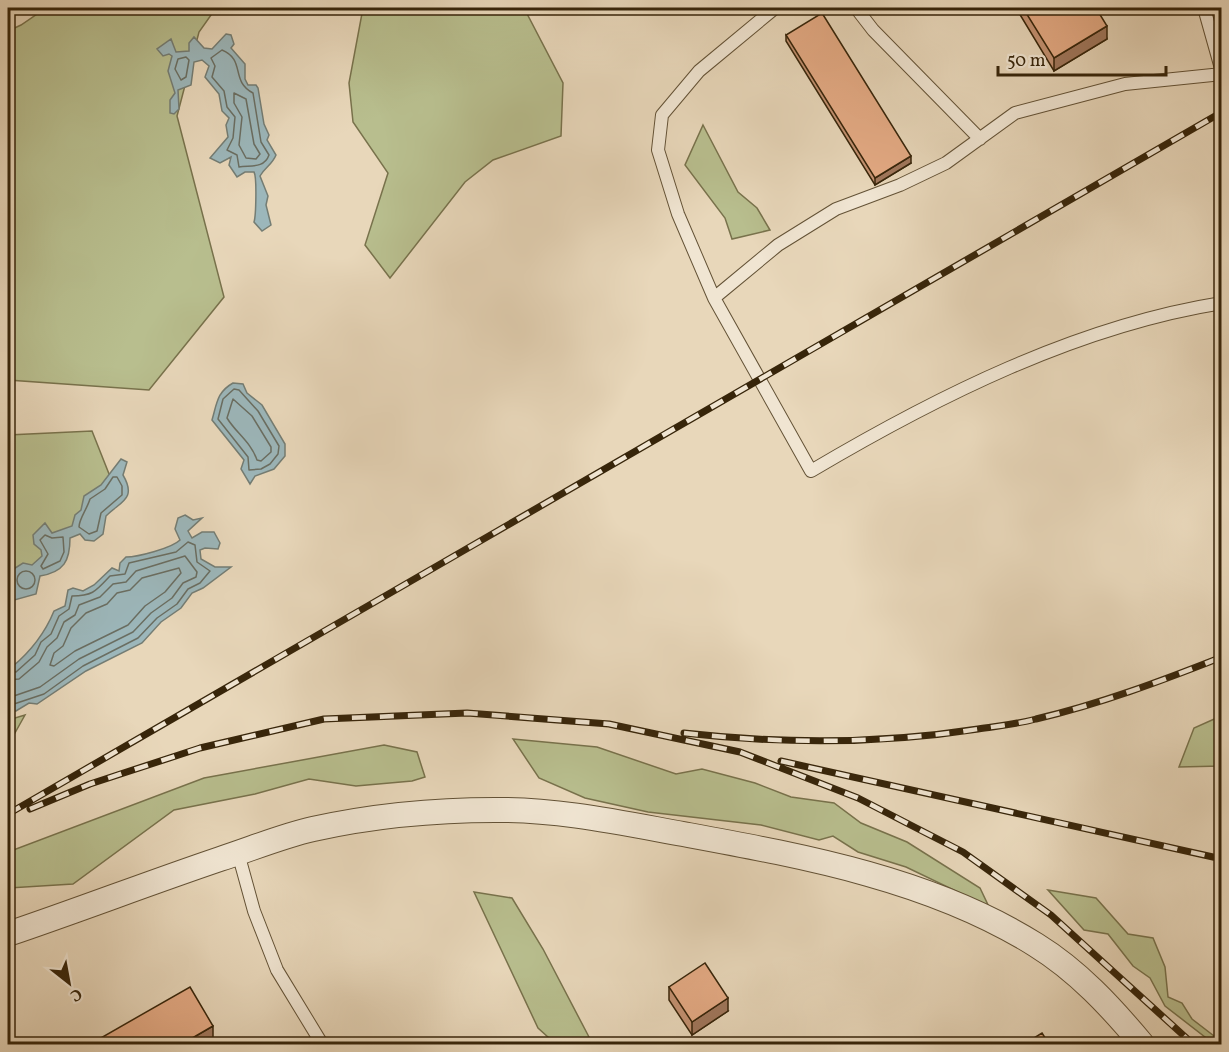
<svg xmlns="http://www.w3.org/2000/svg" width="1229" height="1052" viewBox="0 0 1229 1052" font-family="Vollkorn,serif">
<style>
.green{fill:#b8be8e;stroke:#78724c;stroke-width:1.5}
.water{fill:#9cb7bb;stroke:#747d74;stroke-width:1.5}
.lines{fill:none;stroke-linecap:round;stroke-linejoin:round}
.shore{stroke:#6a6e62;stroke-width:1.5}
.lane-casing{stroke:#635236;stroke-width:14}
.street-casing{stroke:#635236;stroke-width:26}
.lane{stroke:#f0e5d2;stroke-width:12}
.street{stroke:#f0e5d2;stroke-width:24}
.rail-casing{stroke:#37250a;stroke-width:7}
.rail{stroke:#f0e5d2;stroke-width:4.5;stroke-dasharray:14;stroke-linecap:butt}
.wall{fill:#c49272;stroke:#37250a;stroke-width:1.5}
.shaded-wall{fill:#a0775c;stroke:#37250a;stroke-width:1.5}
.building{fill:#e4aa84;stroke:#37250a;stroke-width:1.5}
</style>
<rect width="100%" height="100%" fill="#e8d7ba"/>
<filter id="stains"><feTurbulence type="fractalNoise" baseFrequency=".00333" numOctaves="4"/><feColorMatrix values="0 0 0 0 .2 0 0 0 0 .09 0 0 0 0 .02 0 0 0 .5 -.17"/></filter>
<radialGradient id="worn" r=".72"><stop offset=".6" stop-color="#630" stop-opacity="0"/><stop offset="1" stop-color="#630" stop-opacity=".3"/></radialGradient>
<path class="green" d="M 46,8 L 216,8 L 199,32 L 177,116 L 224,297 L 149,390 L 8,380 L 8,31 L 21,25 Z
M 363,8 L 524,8 L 563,83 L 561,136 L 493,160 L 465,182 L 390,278 L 365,245 L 388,173 L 353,122 L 349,83 Z
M 703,125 L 738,192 L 757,208 L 770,230 L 732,239 L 725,218 L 685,165 Z
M 92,431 L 111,479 L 58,552 L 8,599 L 8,435 Z
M 25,715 L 11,740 L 8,742 L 8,720 Z
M 1221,716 L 1221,766 L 1179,767 L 1194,728 Z
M 513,739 L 597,747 L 676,774 L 702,769 L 755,783 L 791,797 L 834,803 L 861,823 L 907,842 L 980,888 L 989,907 L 906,867 L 858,852 L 833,836 L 819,840 L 761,825 L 648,812 L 585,798 L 539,778 Z
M 384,745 L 417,752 L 425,777 L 412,781 L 356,786 L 309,779 L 255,794 L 174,810 L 73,884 L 9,888 L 8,884 L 8,852 L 204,778 Z
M 1048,890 L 1096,898 L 1128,934 L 1153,938 L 1165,967 L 1168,997 L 1182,1003 L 1192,1019 L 1214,1036 L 1220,1044 L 1214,1044 L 1165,1006 L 1150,978 L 1133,966 L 1108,934 L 1084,930 Z
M 474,892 L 512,898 L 543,949 L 589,1037 L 587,1044 L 552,1044 L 549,1038 L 538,1028 Z"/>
<path class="water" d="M 226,34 L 231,35 L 234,44 L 231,48 L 245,64 L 245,79 L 248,85 L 256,85 L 258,88 L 264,124 L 269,135 L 267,140 L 276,155 C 272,165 265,167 260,176 L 268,196 L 266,205 L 271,225 L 262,231 L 254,222 C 256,216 257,177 254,172 L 245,172 L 237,177 L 229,165 L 231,157 L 220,163 L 210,158 L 228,137 L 226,125 L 229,118 L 222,111 L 219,94 L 205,77 L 209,66 L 202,60 L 194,62 L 191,85 L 178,90 L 179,109 L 174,114 L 170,113 L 170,100 L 175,93 L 168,71 L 172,56 L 169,54 L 163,56 L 157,49 L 171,39 L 176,52 L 189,51 L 189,43 L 194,37 L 204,48 L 212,49 Z
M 233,383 L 243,384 L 247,393 L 262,405 L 285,444 L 285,456 L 274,469 L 255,476 L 250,484 L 241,469 L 244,460 L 212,420 C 217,403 217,392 233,383 Z
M 121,459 L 127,462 L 123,475 C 137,499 121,501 106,516 L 103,534 L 94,541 L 85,540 L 80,534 L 70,538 C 70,561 64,572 40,576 L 36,594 L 14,600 L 10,617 L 8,619 L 8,595 L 13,590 L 12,570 L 23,563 L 32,565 L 42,556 L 41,550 L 34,544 L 33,535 L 45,523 L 52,533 L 72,526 L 75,515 L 81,510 L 84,496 L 101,485 Z
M 185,515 L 193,520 L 202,518 L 188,531 L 192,538 L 202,532 L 214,532 L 220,543 L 218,549 L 205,548 L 200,550 L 201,559 L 215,567 L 231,567 L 203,588 L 192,593 L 181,608 L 161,622 L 142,643 L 86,671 L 37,704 L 29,703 L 16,711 L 8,711 L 8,664 L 12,667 C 30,652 45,633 54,611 L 65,606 L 68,590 L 73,588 L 83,591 L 94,585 L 112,568 L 119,571 L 120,563 L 126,557 C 138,557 172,548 180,540 L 175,529 L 178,518 Z"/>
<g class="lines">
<path class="shore" d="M 222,50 C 246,60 230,81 253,93 L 261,142 L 269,155 C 264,169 250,165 239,167 L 237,155 L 227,150 L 233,138 L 235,117 L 227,107 L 224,91 L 212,77 L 215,66 L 211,58 Z
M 186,57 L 189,60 L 186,77 L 181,80 L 175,69 L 178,59 Z
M 234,93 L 246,99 L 254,144 L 260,154 L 256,159 L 246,158 L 239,145 L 242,117 L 234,103 Z
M 234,389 L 239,390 L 258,411 L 279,446 L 278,454 L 270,464 L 261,469 L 249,470 L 248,457 L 218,419 L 223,399 Z
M 233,399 L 252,416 L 271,447 L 271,452 L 261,461 L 257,460 C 251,442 236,433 227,418 Z
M 113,477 L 117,477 L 122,486 L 122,495 L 101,513 L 97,531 L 89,534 L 79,527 C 79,519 87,509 90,499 L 105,489 Z
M 45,535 L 52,538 L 63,537 L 64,552 L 60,561 L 43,569 L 41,566 L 48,554 L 40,540 Z
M 179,568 L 181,573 L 165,592 L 145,606 L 128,625 L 75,651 L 54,666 L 50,665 L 54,653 L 63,646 L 71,628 L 86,613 L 107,604 L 117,593 L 130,590 L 142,578 Z
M17 580a9 9 0 1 1 18 0a9 9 0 1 1-18 0Z
M 8,671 L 16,672 L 35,655 L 41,642 L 51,634 L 59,616 L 69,609 L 72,596 C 93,596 96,591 110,576 L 125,574 L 129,563 L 176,552 L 188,542 L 195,545 L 197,562 L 210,571 L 200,583 L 188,589 L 177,604 L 157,618 L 138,638 L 83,666 L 44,694 L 8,706
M 8,680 L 19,679 L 39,662 L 47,647 L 57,638 L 64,622 L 75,615 L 79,605 L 100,597 L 113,584 L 126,582 L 136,571 L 185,556 L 197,572 L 196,577 L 183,583 L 172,598 L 151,613 L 133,632 L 79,659 L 40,687 L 8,698"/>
<defs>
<path id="lane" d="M 775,8 L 699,71 L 662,115 L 658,150 L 678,214 L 714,298 L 811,471 C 936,397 1077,326 1222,303
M 856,8 L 873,30 L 980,139
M 1204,8 L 1222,72
M 714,298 L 778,245 L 836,209 L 900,185 L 946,163 L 1015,113 L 1125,84 L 1222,74
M 238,853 L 254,911 L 277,970 L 322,1044"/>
<path id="street" d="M 8,934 C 79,910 149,883 220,859 C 251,849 282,836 313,829 C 372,816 435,810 495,810 C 557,809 622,823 683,834 C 802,856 931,879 1036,945 C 1078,971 1111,1007 1142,1044"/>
</defs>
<use href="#lane" class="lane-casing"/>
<use href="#street" class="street-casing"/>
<use href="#lane" class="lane"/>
<use href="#street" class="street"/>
<defs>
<path id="rail" d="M 684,733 C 782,744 881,744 978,729 C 997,726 1018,724 1036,719 C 1100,704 1161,681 1222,657
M 781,761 L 1222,859
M 30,809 L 90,784 L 200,748 L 324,719 L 467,713 L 609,724 L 740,752 L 858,798 L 963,852 L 1051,915 L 1193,1044
M 8,814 L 1222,112"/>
</defs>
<use href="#rail" class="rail-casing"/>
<use href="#rail" class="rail"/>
</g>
<path class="wall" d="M 1016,8 L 1096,8 L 1107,39 L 1054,71 Z
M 786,35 L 911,163 L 875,185 L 786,41 Z
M 669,987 L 728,1011 L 692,1035 L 669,1000 Z"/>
<path class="shaded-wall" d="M 1107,26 L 1107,39 L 1054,71 L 1054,58 Z
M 911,156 L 911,163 L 875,185 L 875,178 Z
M 728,998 L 728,1011 L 692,1035 L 692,1022 Z
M 213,1026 L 213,1039 L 204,1044 L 182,1044 Z"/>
<path class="building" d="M 1023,8 L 1096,8 L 1107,26 L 1054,58 Z
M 822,13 L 911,156 L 875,178 L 786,35 Z
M 705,963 L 728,998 L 692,1022 L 669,987 Z
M 190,987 L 213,1026 L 182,1044 L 102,1044 L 99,1039 Z
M 1042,1033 L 1049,1044 L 1024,1044 Z"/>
<rect width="1229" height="1052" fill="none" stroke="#e8d7ba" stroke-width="30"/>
<rect x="9" y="9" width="1211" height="1034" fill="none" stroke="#37250a" stroke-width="3"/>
<rect x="15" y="15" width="1199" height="1022" fill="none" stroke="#37250a" stroke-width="1.5"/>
<g transform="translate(69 983) rotate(149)" stroke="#f0e5d2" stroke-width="4.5" paint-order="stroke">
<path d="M0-4.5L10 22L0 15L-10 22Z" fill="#37250a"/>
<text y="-9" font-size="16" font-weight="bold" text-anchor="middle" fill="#37250a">С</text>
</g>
<path d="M998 66v9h168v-9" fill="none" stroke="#37250a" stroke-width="3"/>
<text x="1007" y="66" font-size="18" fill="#37250a" stroke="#f0e5d2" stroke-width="4.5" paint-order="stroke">50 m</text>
<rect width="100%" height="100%" filter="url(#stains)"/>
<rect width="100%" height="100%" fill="url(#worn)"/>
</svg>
